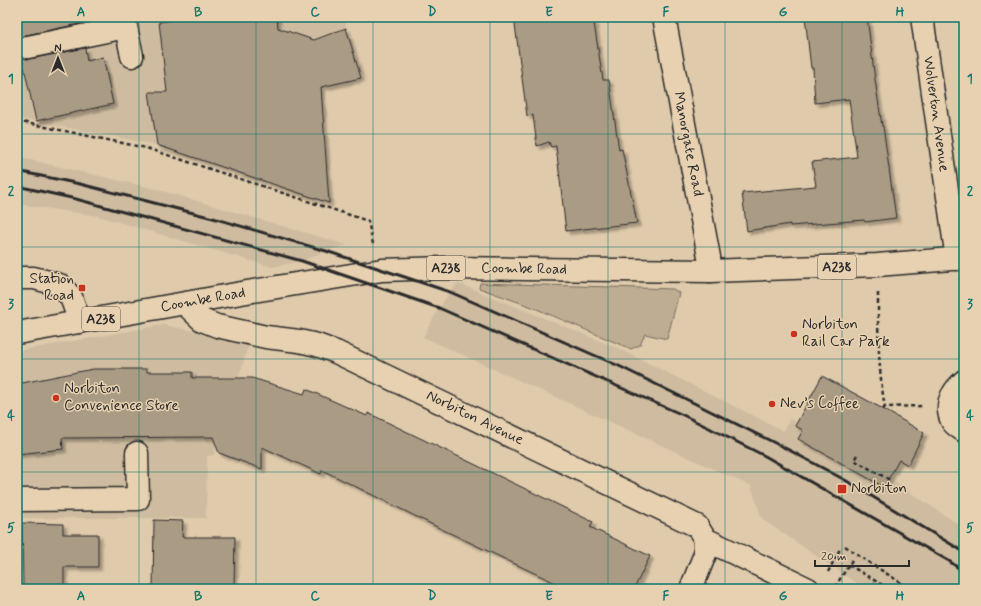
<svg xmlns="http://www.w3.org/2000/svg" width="981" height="606" viewBox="0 0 981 606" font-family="Mynerve,sans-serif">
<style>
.built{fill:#cfbca0}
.green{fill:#bead93;stroke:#746c5f}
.building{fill:#aa9b85;stroke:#2b2b2b;filter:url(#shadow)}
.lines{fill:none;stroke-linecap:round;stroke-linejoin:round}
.minor-casing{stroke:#2b2b2b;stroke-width:25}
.major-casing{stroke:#2b2b2b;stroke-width:25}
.path{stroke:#2b2b2b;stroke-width:2.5;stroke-dasharray:4 3;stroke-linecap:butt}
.minor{stroke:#e7d1b0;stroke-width:22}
.major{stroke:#e7d1b0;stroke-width:22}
.rail{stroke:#2b2b2b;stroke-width:3}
.grid{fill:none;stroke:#0f766e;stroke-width:1;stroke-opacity:0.55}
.poi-dot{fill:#c8321e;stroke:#e7d1b0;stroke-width:1.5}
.labels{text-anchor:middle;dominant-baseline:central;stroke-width:3;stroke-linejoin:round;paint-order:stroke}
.shield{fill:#e7d1b0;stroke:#635d53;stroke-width:1}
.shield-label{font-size:14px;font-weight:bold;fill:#2b2b2b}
.street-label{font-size:15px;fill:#2b2b2b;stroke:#e7d1b0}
.poi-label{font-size:15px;fill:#2b2b2b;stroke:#e7d1b0;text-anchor:start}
.neatline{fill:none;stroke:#0f766e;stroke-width:1.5}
.grid-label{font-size:13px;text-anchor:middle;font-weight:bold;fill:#0f766e}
</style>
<defs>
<filter id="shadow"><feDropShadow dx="3.5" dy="3.5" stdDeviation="1" flood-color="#0004"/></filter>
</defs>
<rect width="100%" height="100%" fill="#dfcaab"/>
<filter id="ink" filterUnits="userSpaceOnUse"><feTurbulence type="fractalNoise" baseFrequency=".025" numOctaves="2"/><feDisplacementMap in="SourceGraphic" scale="8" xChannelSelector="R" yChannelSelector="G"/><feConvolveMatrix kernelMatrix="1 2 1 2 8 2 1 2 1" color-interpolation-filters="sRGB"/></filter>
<g filter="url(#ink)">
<path class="built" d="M 17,17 L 345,17 L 346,28 L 361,78 L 321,88 L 329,203 L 157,145 L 22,119 L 17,98 Z
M 17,157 L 156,189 L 347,245 L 326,251 L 302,261 L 272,267 L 98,216 L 17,204 Z
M 458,283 L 615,347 L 660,369 L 784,431 L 790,419 L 843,448 L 964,528 L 964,589 L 865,589 L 762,519 L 751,486 L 423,337 L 439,308 L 450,292 Z
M 163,325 L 250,341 L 214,455 L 207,456 L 206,518 L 17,518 L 17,351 Z"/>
<path class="green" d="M 480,283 L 673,289 L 679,293 L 667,339 L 645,334 L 640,345 L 631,349 L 532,307 L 479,288 Z"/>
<path class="building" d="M 17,17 L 78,17 L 79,24 L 26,35 L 18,40 Z
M 197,17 L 277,17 L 278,28 L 314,40 L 346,28 L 361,78 L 321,87 L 329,203 L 157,145 L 149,92 L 167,92 L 159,22 Z
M 514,17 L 593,17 L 603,80 L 609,80 L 619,150 L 622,149 L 637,223 L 566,231 L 556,146 L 551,147 L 549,142 L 537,146 L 533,115 L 527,116 Z
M 805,17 L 867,17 L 875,80 L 882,126 L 883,126 L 896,218 L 865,222 L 864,220 L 790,226 L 790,224 L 747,231 L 742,193 L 816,186 L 812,162 L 857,157 L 849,99 L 815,103 L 813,68 L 811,68 Z
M 85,48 L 87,61 L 103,57 L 113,104 L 36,121 L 22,58 L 30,59 Z
M 93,369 L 147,369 L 147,372 L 192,372 L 192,378 L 252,378 L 304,394 L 306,389 L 367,416 L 368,413 L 536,494 L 593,522 L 590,527 L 650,556 L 634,589 L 568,589 L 437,527 L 322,470 L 321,474 L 262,447 L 262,469 L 219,453 L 213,437 L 62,438 L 63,449 L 17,454 L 17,384 Z
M 822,376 L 883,409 L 924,433 L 908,465 L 899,460 L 884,487 L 798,439 L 803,430 L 795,426 Z
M 154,520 L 183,521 L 182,537 L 235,537 L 234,589 L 153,589 Z
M 22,523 L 63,524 L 63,534 L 98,534 L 98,567 L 64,567 L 64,589 L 23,589 Z"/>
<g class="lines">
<defs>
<path id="minor" d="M 124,17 L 132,56
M 664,17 L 709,257 L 710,271
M 922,17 L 957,259
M 28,47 L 126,27
M 17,278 L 34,278 L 60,285 L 71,297 L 80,322
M 185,304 L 202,320 L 217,326 L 266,337 L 299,341 L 317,345 L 336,352 L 697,526 L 705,539 L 705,554 L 691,589
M 964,381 C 952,392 944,404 952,421 C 954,425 960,428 964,431
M 17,500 L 138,499 L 137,453
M 705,539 L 808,589"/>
<path id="major" d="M 17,333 L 247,292 L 382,270 L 444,268 L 710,271 L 877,265 L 964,258"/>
</defs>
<use href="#minor" class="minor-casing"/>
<use href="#major" class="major-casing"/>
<path class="path" d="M 17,121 L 146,148 L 368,221 L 373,244
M 878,293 C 878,331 878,369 885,407
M 883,409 L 885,407 L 922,406
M 857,455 L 854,460 L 890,480
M 845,546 L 865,560 L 911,589
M 849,565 L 889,589
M 828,572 L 841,547
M 835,587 L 852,560"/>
<use href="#minor" class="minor"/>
<use href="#major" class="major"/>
<path class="rail" d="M 17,171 L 80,184 L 213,218 L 326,251 L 450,292 L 619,366 L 789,450 L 845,480 L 964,552
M 17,186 L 76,199 L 302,261 L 439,308 L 683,415 L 765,456 L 949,561 L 964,572"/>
</g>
</g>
<path class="grid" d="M 139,17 L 139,589M 256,17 L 256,589M 373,17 L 373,589M 490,17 L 490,589M 608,17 L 608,589M 725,17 L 725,589M 842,17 L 842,589M 17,134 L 964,134M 17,247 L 964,247M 17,359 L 964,359M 17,472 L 964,472"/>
<g class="poi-dot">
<rect x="78" y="284" width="8" height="8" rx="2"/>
<circle cx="794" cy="334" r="4"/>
<circle cx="56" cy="398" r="4"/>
<circle cx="772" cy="404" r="4"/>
<rect x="837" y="484" width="10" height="10" rx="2"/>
</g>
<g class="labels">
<g class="shield">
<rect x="818" y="255" width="38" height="24" rx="3"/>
<rect x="427" y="256" width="38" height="24" rx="3"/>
<rect x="82" y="307" width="38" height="24" rx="3"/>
</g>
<g class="shield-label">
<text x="837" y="267">A238</text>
<text x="446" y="268">A238</text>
<text x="101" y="319">A238</text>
</g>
<g class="street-label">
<text transform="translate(936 114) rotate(82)">Wolverton Avenue</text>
<text transform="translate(688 144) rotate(79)">Manorgate Road</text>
<text transform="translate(524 269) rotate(1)">Coombe Road</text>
<text transform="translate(203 300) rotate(-10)">Coombe Road</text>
<text transform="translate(475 418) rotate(26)">Norbiton Avenue</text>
</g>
<g class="poi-label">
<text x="74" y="279" text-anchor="end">Station<tspan x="74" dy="17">Road</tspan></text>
<text x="802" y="325">Norbiton<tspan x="802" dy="17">Rail Car Park</tspan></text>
<text x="64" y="389">Norbiton<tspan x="64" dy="17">Convenience Store</tspan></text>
<text x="780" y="404">Nev’s Coffee</text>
<text x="851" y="489">Norbiton</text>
</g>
</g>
<rect width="981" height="606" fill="none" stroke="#e7d1b0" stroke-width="44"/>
<g transform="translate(58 58)" stroke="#e7d1b0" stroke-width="3" paint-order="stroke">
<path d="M0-3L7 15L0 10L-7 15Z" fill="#2b2b2b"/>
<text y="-6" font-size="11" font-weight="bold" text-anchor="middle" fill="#2b2b2b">N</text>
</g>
<path d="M815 560v6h94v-6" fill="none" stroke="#2b2b2b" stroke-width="2"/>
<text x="821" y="560" font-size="12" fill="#2b2b2b" stroke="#e7d1b0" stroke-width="3" paint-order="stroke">20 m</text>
<rect x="22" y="22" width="937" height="562" class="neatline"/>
<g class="grid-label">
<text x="81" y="16">A</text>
<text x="198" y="16">B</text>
<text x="315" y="16">C</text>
<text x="432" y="16">D</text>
<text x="549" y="16">E</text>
<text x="666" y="16">F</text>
<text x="783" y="16">G</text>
<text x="900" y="16">H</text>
<text x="11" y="83">1</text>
<text x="970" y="83">1</text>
<text x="11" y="195">2</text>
<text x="970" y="195">2</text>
<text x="11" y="308">3</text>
<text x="970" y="308">3</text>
<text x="11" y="420">4</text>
<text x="970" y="420">4</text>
<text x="11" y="532">5</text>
<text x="970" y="532">5</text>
<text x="81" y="600">A</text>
<text x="198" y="600">B</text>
<text x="315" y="600">C</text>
<text x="432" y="600">D</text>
<text x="549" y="600">E</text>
<text x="666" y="600">F</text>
<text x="783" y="600">G</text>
<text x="900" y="600">H</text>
</g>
</svg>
